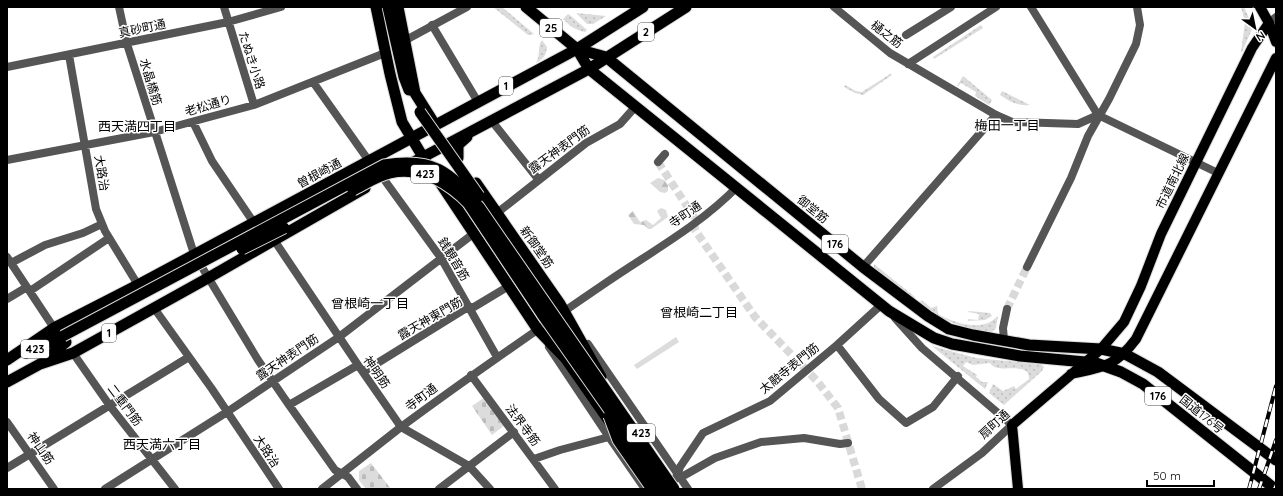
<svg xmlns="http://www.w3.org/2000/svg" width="1283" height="496" viewBox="0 0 1283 496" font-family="Quicksand,'Noto Sans JP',sans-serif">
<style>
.grass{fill:url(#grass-dots)}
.forest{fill:url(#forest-firs)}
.cemetery{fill:url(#cemetery-stones)}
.garden{fill:#dcdcdc}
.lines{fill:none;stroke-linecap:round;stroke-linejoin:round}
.pedestrian-tunnel{stroke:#d9d9d9;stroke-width:8;stroke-dasharray:8 4;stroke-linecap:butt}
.tertiary-tunnel{stroke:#d9d9d9;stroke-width:8;stroke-dasharray:8 4;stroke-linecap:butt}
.primary-casing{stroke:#dbdbdb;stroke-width:12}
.trunk-casing{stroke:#dbdbdb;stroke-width:13}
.pedestrian{stroke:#555;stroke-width:8}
.minor{stroke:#555;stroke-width:8}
.tertiary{stroke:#555;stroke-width:8}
.primary{stroke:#000;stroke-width:10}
.trunk{stroke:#000;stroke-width:11}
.rail-casing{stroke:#000;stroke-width:4}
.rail{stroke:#fff;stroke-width:2.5;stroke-dasharray:8;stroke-linecap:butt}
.trunk-bridge-casing{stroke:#dbdbdb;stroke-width:13;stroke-linecap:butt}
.trunk-bridge{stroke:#000;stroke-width:11}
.labels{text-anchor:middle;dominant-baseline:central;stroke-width:3;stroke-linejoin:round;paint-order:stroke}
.shield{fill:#fff;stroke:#4c4c4c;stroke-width:1}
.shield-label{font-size:11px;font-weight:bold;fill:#000}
.street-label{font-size:12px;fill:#000;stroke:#fff}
.neighbourhood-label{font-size:13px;fill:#000;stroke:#fff}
</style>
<defs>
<pattern id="grass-dots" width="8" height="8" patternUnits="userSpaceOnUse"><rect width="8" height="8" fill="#dcdcdc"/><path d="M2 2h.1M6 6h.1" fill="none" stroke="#bbb" stroke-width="1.8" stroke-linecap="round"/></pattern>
<pattern id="forest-firs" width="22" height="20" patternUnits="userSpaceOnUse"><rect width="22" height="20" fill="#dcdcdc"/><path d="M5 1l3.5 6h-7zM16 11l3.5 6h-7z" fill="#bbb"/></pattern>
<pattern id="cemetery-stones" width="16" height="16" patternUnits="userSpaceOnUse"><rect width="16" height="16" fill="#dcdcdc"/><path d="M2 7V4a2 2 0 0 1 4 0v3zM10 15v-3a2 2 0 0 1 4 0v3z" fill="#bbb"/></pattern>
</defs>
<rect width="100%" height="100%" fill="#fff"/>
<path class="grass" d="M 493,7 L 502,7 L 534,34 L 528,35 Z
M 1241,7 L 1244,7 L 1253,27 L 1242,52 L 1241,52 L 1245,22 Z
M 576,13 L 606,16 L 593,24 L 587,24 Z
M 568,14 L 571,16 L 587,30 L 585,32 C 575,30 570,26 563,19 Z
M 981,25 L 983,28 L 934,59 L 933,57 Z
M 542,40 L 547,47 C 546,56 543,59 536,63 C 541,55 537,46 542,40 Z
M 890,74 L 892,75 L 863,95 L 855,93 L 844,87 L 845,85 L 856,91 L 862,92 Z
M 963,76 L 992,100 L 989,105 L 975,96 L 976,92 L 961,83 L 958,86 L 957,86 Z
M 1002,91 L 1030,105 C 1018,106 1010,102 1000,95 Z
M 874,264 L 915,297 L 913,299 L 874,269 Z
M 922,300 L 931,308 L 937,306 L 938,314 C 953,322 972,329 988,323 C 993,321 995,318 998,316 L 996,328 L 991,333 C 962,327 944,322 919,303 Z
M 969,311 L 990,313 L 992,316 L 985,320 L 968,321 L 968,319 L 978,320 L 979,314 L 968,312 Z
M 932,346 L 976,358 L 1041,364 L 1044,367 L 1042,371 L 1004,405 L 989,393 L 993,384 L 1003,391 L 1014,386 L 1016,389 L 1029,379 C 1030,359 997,376 990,363 L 973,365 L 966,362 L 963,366 L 977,375 L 976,377 L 982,382 L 988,382 L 985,389 Z"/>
<path class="forest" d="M 658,178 L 664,180 L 668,185 L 668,191 L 665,193 L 660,192 L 650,183 Z
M 661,208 L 666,210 L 668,217 L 651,229 L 648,229 L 644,225 L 634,224 L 628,215 L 633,211 L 640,222 L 646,220 L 653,225 L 661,218 L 657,211 Z"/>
<path class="cemetery" d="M 485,397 L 505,425 L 492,435 L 472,406 Z
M 371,463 L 391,489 L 366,489 L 359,480 L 359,471 Z"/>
<path class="garden" d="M 676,337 L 679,342 L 637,369 L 634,365 Z"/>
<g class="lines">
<path class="pedestrian-tunnel" d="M 658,162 L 694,217 L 695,230 L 755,317 L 817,381 L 838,408 L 862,489"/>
<path class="tertiary-tunnel" d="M 1007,309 L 1027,267"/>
<defs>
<path id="primary" d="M 1260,7 L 1269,23 L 1276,42
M 1071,374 C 1103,367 1115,367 1136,339 L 1276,58
M 1018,489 L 1012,425 L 1101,349 L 1124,322 L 1141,286 L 1161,234 L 1252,48 L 1269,23"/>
<path id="trunk" d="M 376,7 L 390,74 L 402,122 L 426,162
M 388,7 L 404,77 L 409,90
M 398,7 L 415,93 L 432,120
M 526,7 L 577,49 L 589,69 L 889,311 L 934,338 L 952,344 L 1020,356 L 1096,363 L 1121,372 L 1143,384 L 1275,489
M 577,49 L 606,57 L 863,267 L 928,316 L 949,329 L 973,335 L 1029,345 L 1101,349 L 1125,354 L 1158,372 L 1276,460
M 458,158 L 458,145 L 467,137
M 408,165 L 589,69 L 686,7
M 437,178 L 538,330 L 566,359 L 612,425
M 476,183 L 560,304 L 601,377
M 26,353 L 63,336
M 46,359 L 66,342
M 7,360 L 54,328 L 138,285 L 577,49 L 643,7
M 7,382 L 40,364 L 73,353 L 208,278 L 365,188"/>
</defs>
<use href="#primary" class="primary-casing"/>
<use href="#trunk" class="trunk-casing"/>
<path class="pedestrian" d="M 906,35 L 951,7
M 658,162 L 665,154
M 685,475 L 715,458 L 761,442 L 804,438 L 840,444 L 848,443"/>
<path class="minor" d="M 224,7 L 254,105
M 432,25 L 478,102
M 127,44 L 194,254 L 258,360 L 289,405 L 335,470 L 348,477 L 357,489
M 69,55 L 96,209 L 105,231 L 138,285
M 7,67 L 228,22 L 281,7
M 313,82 L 369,161
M 996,115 L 1012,122 L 1078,124 L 1098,115
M 491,120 L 538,179
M 193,122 L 212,161 L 254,223
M 7,160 L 154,132 L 254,105 L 385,53
M 383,178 L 441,258 L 497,357
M 497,213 L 586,143 L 620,124 L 636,106
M 274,240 L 358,365 L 401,427 L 469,466 L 490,489
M 7,257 L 54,328
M 11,263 L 45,245 L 83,233 L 102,224
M 30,291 L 109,238
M 7,299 L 27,287
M 154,308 L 212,389 L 279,489
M 837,345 L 879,399 L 906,423 L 933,407 L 958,376
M 73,353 L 110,406 L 175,489
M 363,372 L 468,307 L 474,307 L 509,286
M 471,375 L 555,489
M 289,405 L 358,365
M 401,427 C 469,377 538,329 607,282 C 651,252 700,225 737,187
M 534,459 L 560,450 L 609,437
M 7,468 L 189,357
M 669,488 L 678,474 L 680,467 L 703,433 L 770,401 L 837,345 L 881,305
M 105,489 L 227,412 L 339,337 L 473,234
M 439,489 L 514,432"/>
<path class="tertiary" d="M 119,7 L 127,44
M 834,7 L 890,53 L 996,115 L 863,267
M 1031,7 L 1098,115 L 1218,173
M 1269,23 L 1276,17
M 404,41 L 467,7
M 908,64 L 996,7
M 1027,267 L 1071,178 L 1088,136 L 1109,99 L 1136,44 L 1140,25 L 1137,7
M 895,318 L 922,348 L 1012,425 L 982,453 L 933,489
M 1004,340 L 1003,328 L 1007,309
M 588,344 L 688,489
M 549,347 L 609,437 L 645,489
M 7,422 L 54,489
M 322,489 L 401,427"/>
<use href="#primary" class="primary"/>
<use href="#trunk" class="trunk"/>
<defs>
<path id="rail" d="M 1249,489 L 1276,386
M 1259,489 L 1276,440
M 1274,489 L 1276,485"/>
</defs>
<use href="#rail" class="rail-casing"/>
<use href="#rail" class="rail"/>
<defs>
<path id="trunk-bridge" d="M 420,112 L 479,196
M 353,190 C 365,184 377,176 390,173 C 421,166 447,182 468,203 L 542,314 L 665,489
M 242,249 L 284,228
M 63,336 L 384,165 C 433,157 449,171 479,207 L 674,489
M 609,416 L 618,440 L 652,489"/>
</defs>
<use href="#trunk-bridge" class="trunk-bridge-casing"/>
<use href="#trunk-bridge" class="trunk-bridge"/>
</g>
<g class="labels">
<g class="shield">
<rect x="540" y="19" width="22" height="18" rx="3"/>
<rect x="638" y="23" width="16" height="18" rx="3"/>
<rect x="499" y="77" width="14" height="18" rx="3"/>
<rect x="411" y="165" width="28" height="18" rx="3"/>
<rect x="822" y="235" width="26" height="18" rx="3"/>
<rect x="102" y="324" width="14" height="18" rx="3"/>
<rect x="21" y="340" width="28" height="18" rx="3"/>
<rect x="1145" y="387" width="26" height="18" rx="3"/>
<rect x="627" y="424" width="28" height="18" rx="3"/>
</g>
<g class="shield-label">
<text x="551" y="28">25</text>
<text x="646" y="32">2</text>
<text x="506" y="86">1</text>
<text x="425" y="174">423</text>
<text x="835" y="244">176</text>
<text x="109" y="333">1</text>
<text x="35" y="349">423</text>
<text x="1158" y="396">176</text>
<text x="641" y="433">423</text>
</g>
<g class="street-label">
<text transform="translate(142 28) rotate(-12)">真砂町通</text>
<text transform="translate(887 34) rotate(37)">樋之筋</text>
<text transform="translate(252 60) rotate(72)">たぬき小路</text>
<text transform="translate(151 82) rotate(73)">水晶橋筋</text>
<text transform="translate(208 105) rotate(-16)">老松通り</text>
<text transform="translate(559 149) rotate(-36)">露天神表門筋</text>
<text transform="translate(102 173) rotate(80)">大路治</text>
<text transform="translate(319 173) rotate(-28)">曽根崎通</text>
<text transform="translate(1172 181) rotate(-64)">市道南北線</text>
<text transform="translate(813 209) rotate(39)">御堂筋</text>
<text transform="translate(685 214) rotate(-35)">寺町通</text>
<text transform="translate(537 247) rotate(55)">新御堂筋</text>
<text transform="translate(454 259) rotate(59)">銭観音筋</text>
<text transform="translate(430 318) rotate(-30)">露天神東門筋</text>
<text transform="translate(287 357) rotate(-34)">露天神表門筋</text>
<text transform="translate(789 368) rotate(-39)">太融寺表門筋</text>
<text transform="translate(377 372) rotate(55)">神明筋</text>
<text transform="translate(421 397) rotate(-37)">寺町通</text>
<text transform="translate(125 405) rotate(53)">二重門筋</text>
<text transform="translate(1202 414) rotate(39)">国道176号</text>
<text transform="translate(994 424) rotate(-42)">扇町通</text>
<text transform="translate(523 425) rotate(53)">法界寺筋</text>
<text transform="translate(41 448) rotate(55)">神山筋</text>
<text transform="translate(267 451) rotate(56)">大路治</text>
</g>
<g class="neighbourhood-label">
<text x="1007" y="125">梅田一丁目</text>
<text x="137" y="126">西天満四丁目</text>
<text x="370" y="303">曾根崎一丁目</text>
<text x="699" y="312">曾根崎二丁目</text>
<text x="162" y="444">西天満六丁目</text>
</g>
</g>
<rect width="1283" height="496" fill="none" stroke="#000000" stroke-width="16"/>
<g transform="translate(1255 28) rotate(147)" stroke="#ffffff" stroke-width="3" paint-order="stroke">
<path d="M0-3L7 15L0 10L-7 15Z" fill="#000000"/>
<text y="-6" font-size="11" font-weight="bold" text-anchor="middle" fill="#000000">N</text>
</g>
<path d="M1147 480v6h67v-6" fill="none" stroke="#000000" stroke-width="2"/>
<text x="1153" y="480" font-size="12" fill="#000000" stroke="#ffffff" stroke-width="3" paint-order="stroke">50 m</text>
</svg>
